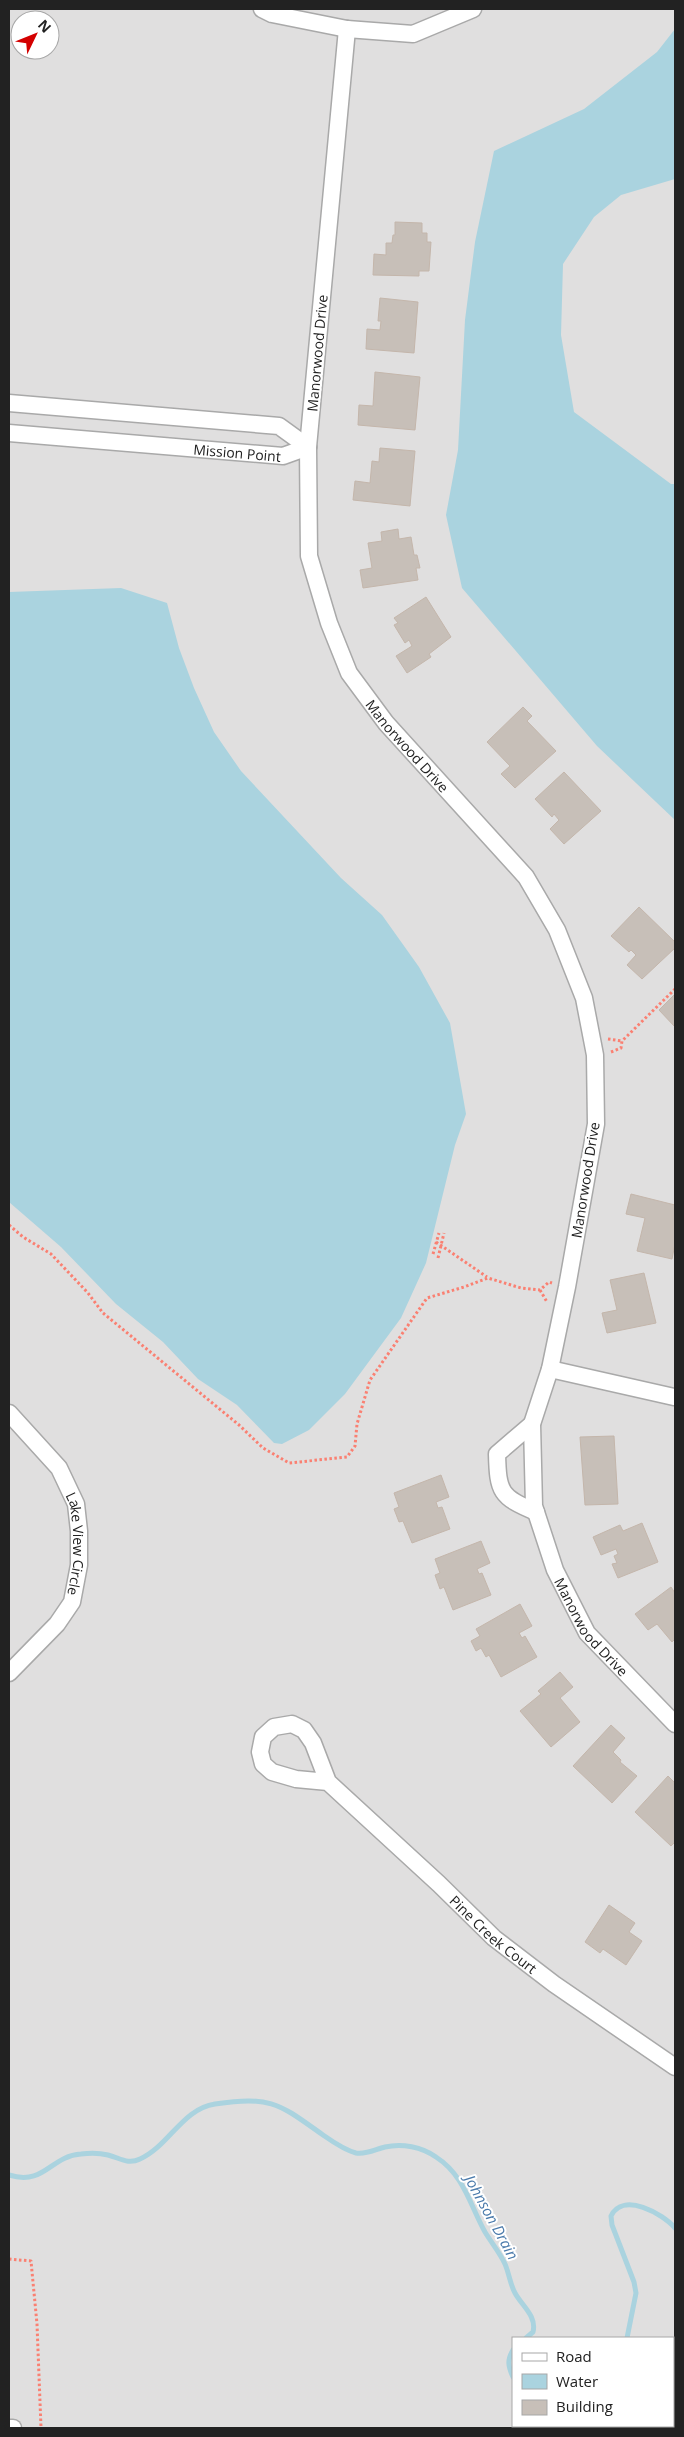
<svg xmlns="http://www.w3.org/2000/svg" width="684" height="2437" viewBox="0 0 684 2437" font-family="'Open Sans',sans-serif">
<style>
.residential{fill:#e0dfdf;fill-rule:evenodd}
.water{fill:#aad3df}
.lines{fill:none;stroke-linecap:round;stroke-linejoin:round}
.stream{stroke:#aad3df;stroke-width:5}
.building{fill:#c7bfb8;stroke:#c4b6ab}
.street-casing{stroke:#a9a9a9;stroke-width:19}
.path{stroke:#fa8072;stroke-width:3;stroke-dasharray:2.5 2.5;stroke-linecap:butt}
.street{stroke:#fff;stroke-width:16}
.labels{text-anchor:middle;dominant-baseline:central;stroke-width:4;stroke-linejoin:round;paint-order:stroke}
.street-label{font-size:14px;fill:#222;stroke:#fff}
.water-label{font-size:15px;font-style:italic;fill:#4a7aab;stroke:#fff}
</style>
<rect width="100%" height="100%" fill="#f2efe9"/>
<path class="residential" d="M 9,9 L 675,9 L 675,2418 L 673,2421 L 673,2338 L 513,2338 L 513,2426 L 668,2426 L 665,2428 L 9,2428 ZM 20,20 L 50,20 L 50,50 L 20,50 Z"/>
<path class="water" d="M 675,29 L 675,179 L 621,195 L 594,217 L 563,264 L 561,335 L 574,412 L 671,484 L 675,484 L 675,820 L 597,746 L 462,588 L 446,515 L 458,450 L 465,320 L 475,242 L 494,151 L 584,109 L 657,52 Z
M 121,588 L 167,603 L 179,648 L 194,688 L 214,732 L 241,771 L 341,878 L 382,915 L 419,967 L 450,1023 L 466,1114 L 455,1145 L 426,1263 L 401,1318 L 345,1394 L 309,1430 L 282,1444 L 274,1443 L 237,1405 L 198,1379 L 163,1342 L 116,1304 L 61,1247 L 9,1202 L 9,592 Z"/>
<g class="lines">
<path class="stream" d="M 9,2175 C 45,2186 50,2156 81,2154 C 89,2153 100,2153 108,2155 C 120,2158 128,2165 140,2159 C 169,2146 182,2109 215,2104 C 272,2096 278,2103 323,2135 C 333,2142 344,2150 356,2153 C 366,2155 376,2149 385,2147 C 402,2143 422,2147 436,2157 C 464,2175 470,2205 485,2232 C 491,2242 500,2253 505,2264 C 509,2273 510,2284 515,2293 C 522,2306 537,2316 533,2332 L 526,2338
M 627,2338 L 636,2293 L 634,2282 L 612,2225 L 611,2216 C 623,2191 663,2214 675,2228
M 513,2350 C 507,2360 508,2366 513,2377"/>
</g>
<path class="building" d="M 395,222 L 422,223 L 422,233 L 427,233 L 427,242 L 431,242 L 429,271 L 419,271 L 419,276 L 373,275 L 374,254 L 386,255 L 386,243 L 392,243 L 393,235 L 395,235 Z
M 380,298 L 418,302 L 414,353 L 366,349 L 367,329 L 380,330 L 381,321 L 378,321 Z
M 375,372 L 420,377 L 415,430 L 358,425 L 359,405 L 373,406 Z
M 380,448 L 415,451 L 410,506 L 353,500 L 355,481 L 370,483 L 372,461 L 379,462 Z
M 398,529 L 399,539 L 411,537 L 414,555 L 417,555 L 420,568 L 416,568 L 418,580 L 363,588 L 360,570 L 372,568 L 368,543 L 382,541 L 381,532 Z
M 426,597 L 451,637 L 429,654 L 431,657 L 407,673 L 396,656 L 412,646 L 409,640 L 405,643 L 394,625 L 398,623 L 394,618 Z
M 523,707 L 532,716 L 527,721 L 556,751 L 515,788 L 501,774 L 510,766 L 487,742 Z
M 564,772 L 601,811 L 564,844 L 550,829 L 559,820 L 554,814 L 552,817 L 535,799 Z
M 639,907 L 675,942 L 675,948 L 642,979 L 627,965 L 636,955 L 631,950 L 629,952 L 611,936 Z
M 675,994 L 675,1027 L 659,1010 Z
M 631,1194 L 675,1205 L 675,1244 L 672,1259 L 637,1251 L 645,1218 L 626,1214 Z
M 644,1273 L 656,1323 L 607,1333 L 602,1313 L 617,1310 L 610,1280 Z
M 614,1436 L 618,1504 L 585,1505 L 580,1437 Z
M 441,1475 L 449,1497 L 436,1502 L 438,1508 L 442,1507 L 450,1529 L 412,1543 L 403,1521 L 399,1522 L 394,1509 L 399,1507 L 394,1493 Z
M 642,1523 L 658,1562 L 618,1578 L 612,1564 L 617,1563 L 614,1556 L 618,1554 L 616,1549 L 601,1555 L 593,1537 L 620,1525 L 623,1531 Z
M 481,1541 L 490,1563 L 477,1569 L 479,1574 L 482,1573 L 491,1595 L 453,1610 L 444,1587 L 440,1589 L 435,1575 L 440,1573 L 435,1559 Z
M 671,1587 L 675,1593 L 675,1639 L 672,1642 L 657,1624 L 648,1630 L 635,1614 Z
M 520,1604 L 532,1626 L 519,1633 L 522,1638 L 525,1636 L 537,1657 L 501,1677 L 489,1655 L 486,1657 L 481,1648 L 476,1651 L 471,1641 L 480,1636 L 476,1629 Z
M 560,1672 L 573,1687 L 560,1698 L 580,1722 L 551,1747 L 520,1711 L 541,1694 L 538,1691 Z
M 611,1725 L 625,1738 L 613,1752 L 621,1760 L 620,1762 L 637,1776 L 612,1803 L 573,1766 Z
M 668,1776 L 675,1783 L 675,1842 L 671,1846 L 635,1812 Z
M 609,1905 L 635,1923 L 629,1932 L 642,1941 L 626,1965 L 603,1949 L 600,1953 L 585,1942 Z"/>
<g class="lines">
<defs>
<g id="street">
<path d="M 262,9 L 272,14 L 347,29 L 413,34 L 473,9"/>
<path id="s1" d="M 347,29 L 308,447 L 309,556 L 329,623 L 349,673 L 386,723 L 526,877 L 557,930 L 584,998 L 595,1055 L 596,1124 L 567,1287 L 550,1369 L 532,1424 L 534,1506 L 555,1570 L 587,1633 L 675,1724"/>
<path d="M 9,403 L 279,426 L 308,447"/>
<path id="s2" d="M 9,433 L 283,456 L 308,447"/>
<path d="M 550,1369 L 674,1397"/>
<path id="s3" d="M 9,1413 L 59,1468 L 76,1504 L 79,1531 L 79,1565 L 72,1602 L 57,1624 L 9,1673"/>
<path d="M 532,1424 L 497,1454 C 498,1492 500,1497 536,1512"/>
<path id="s4" d="M 328,1782 L 296,1779 L 272,1772 L 263,1764 L 260,1752 L 263,1737 L 274,1727 L 292,1724 L 304,1730 L 313,1743 L 328,1782 L 439,1884 L 494,1938 L 554,1984 L 675,2067"/>
<path d="M 9,2428 L 13,2428"/>
</g>
</defs>
<use href="#street" class="street-casing"/>
<path class="path" d="M 608,1039 L 622,1041
M 611,1052 L 621,1048 L 622,1041 L 675,989
M 9,1225 L 23,1237 L 51,1254 L 88,1293 L 103,1313 L 239,1425 L 263,1448 L 289,1463 L 347,1457 L 355,1446 L 357,1424 L 370,1380 L 427,1298 L 464,1287 L 488,1278 L 521,1288 L 540,1290 L 549,1282 L 552,1283
M 436,1242 L 487,1277
M 433,1254 L 439,1233
M 438,1258 L 444,1233
M 540,1290 L 547,1302
M 9,2259 L 31,2261 L 37,2324 L 41,2428"/>
<use href="#street" class="street"/>
</g>
<g class="labels">
<g class="street-label">
<text transform="translate(317 353) rotate(-85)">Manorwood Drive</text>
<text stroke="none"><textPath href="#s2" startOffset="229">Mission Point</textPath></text>
<text stroke="none"><textPath href="#s1" startOffset="746">Manorwood Drive</textPath></text>
<text transform="translate(585 1180) rotate(-81)">Manorwood Drive</text>
<text stroke="none"><textPath href="#s3" startOffset="154">Lake View Circle</textPath></text>
<text stroke="none"><textPath href="#s1" startOffset="1709">Manorwood Drive</textPath></text>
<text stroke="none"><textPath href="#s4" startOffset="426">Pine Creek Court</textPath></text>
</g>
<g class="water-label">
<text transform="translate(492 2217) rotate(61)">Johnson Drain</text>
</g>
</g>
<rect width="684" height="2437" fill="none" stroke="#222222" stroke-width="20"/>
<rect x="512" y="2337" width="162" height="90" fill="#ffffff" stroke="#a7a7a7"/>
<rect x="522" y="2353" width="25" height="8" fill="#ffffff" stroke="#a7a7a7"/>
<text x="556" y="2362" font-size="15" fill="#222222">Road</text>
<rect x="522" y="2374" width="25" height="15" fill="#aad3df" stroke="#a7a7a7"/>
<text x="556" y="2387" font-size="15" fill="#222222">Water</text>
<rect x="522" y="2400" width="25" height="15" fill="#c7bfb8" stroke="#a7a7a7"/>
<text x="556" y="2412" font-size="15" fill="#222222">Building</text>
<g transform="translate(35 35) rotate(47)"><circle r="24" fill="#ffffff" stroke="#a7a7a7"/>
<path d="M0-4L9 19L0 12L-9 19Z" fill="#d40000"/>
<text y="-8" font-size="14" font-weight="bold" text-anchor="middle" fill="#222222">N</text>
</g>
</svg>
